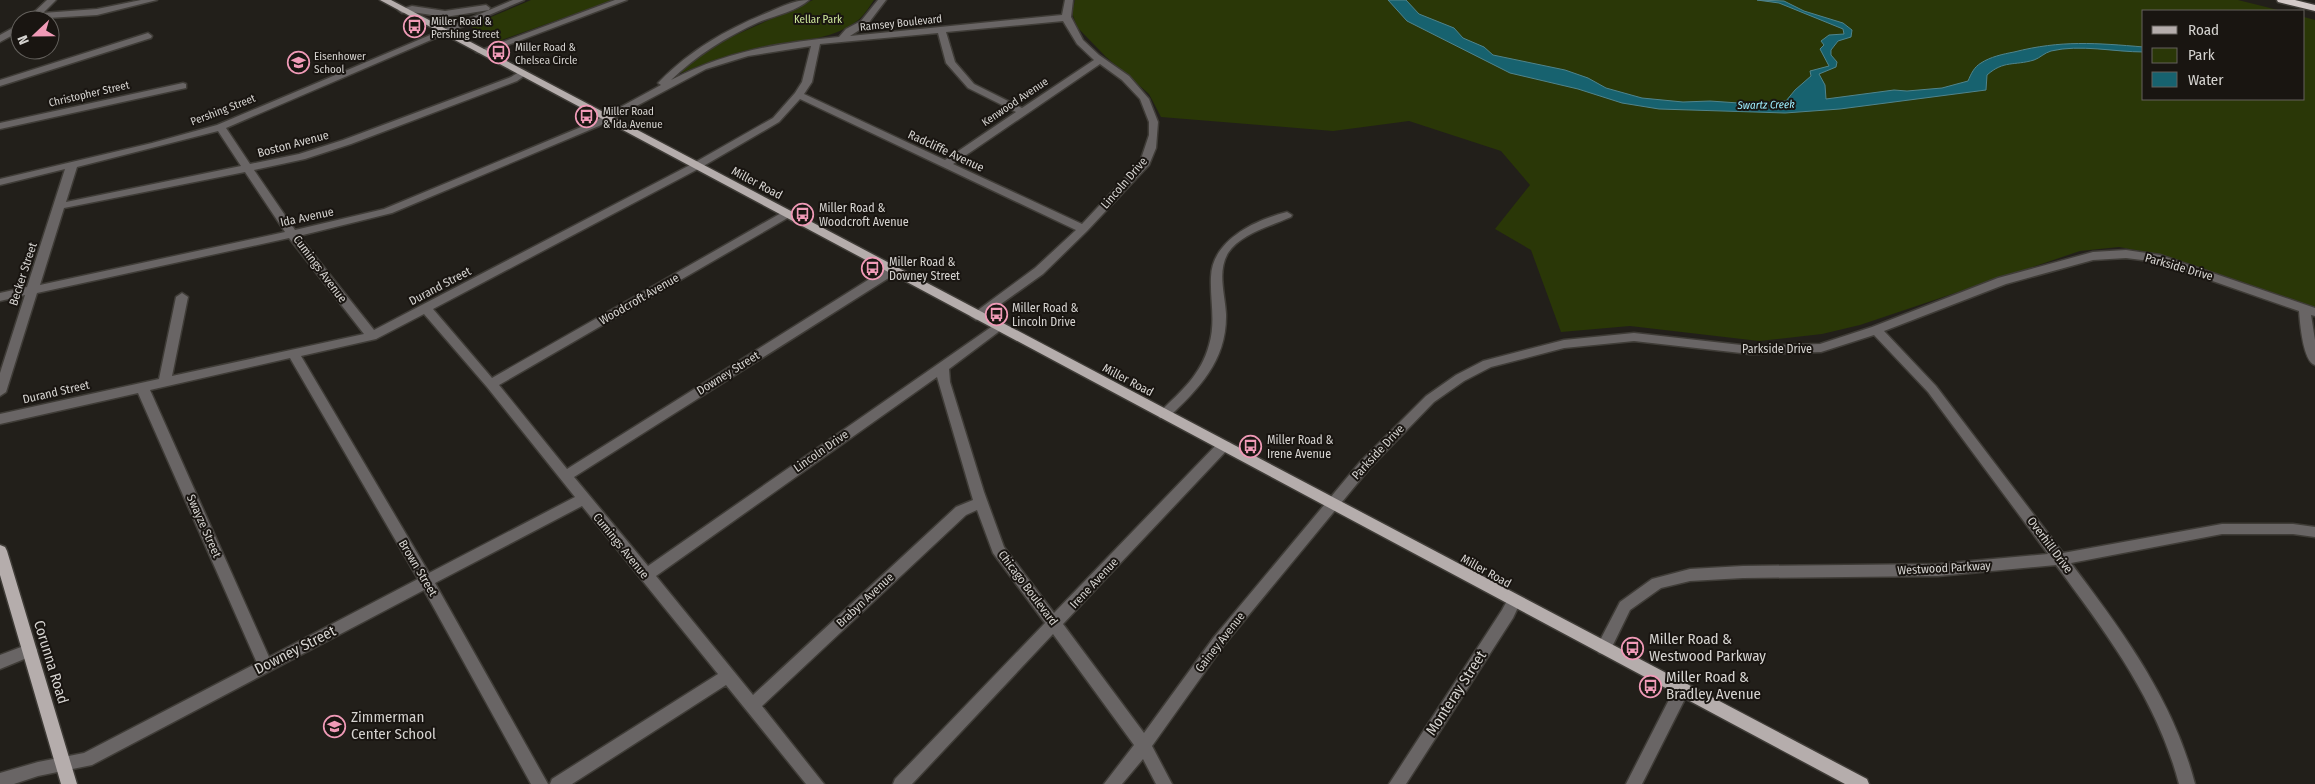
<svg xmlns="http://www.w3.org/2000/svg" width="2315" height="784" viewBox="0 0 2315 784" font-family="'Fira Sans Condensed',sans-serif">
<style>
.green{fill:#2a3707}
.water{fill:#17626f;stroke:#50848c}
.lines{fill:none;stroke-linecap:round;stroke-linejoin:round}
.minor-casing{stroke:#3f3c37;stroke-width:3}
.major-casing{stroke:#3f3c37;stroke-width:3}
.highway-casing{stroke:#3f3c37;stroke-width:3}
.minor{fill:#696565;fill-rule:evenodd}
.major{fill:#b5adac;fill-rule:evenodd}
.highway{fill:#d3c9c8;fill-rule:evenodd}
.labels{text-anchor:middle;dominant-baseline:central;stroke-width:4;stroke-linejoin:round;paint-order:stroke}
.far-park-label{font-size:11px;fill:#cfe89c;stroke:#191511}
.far-poi-label{font-size:11px;fill:#d5d3d0;stroke:#191511;text-anchor:start}
.far-street-label{font-size:11px;fill:#d5d3d0;stroke:#191511}
.far-water-label{font-size:11px;font-style:italic;fill:#9eeeff;stroke:#191511}
.street-label{font-size:12px;fill:#d5d3d0;stroke:#191511}
.poi-label{font-size:12px;fill:#d5d3d0;stroke:#191511;text-anchor:start}
.near-poi-label{font-size:15px;fill:#d5d3d0;stroke:#191511;text-anchor:start}
.near-street-label{font-size:15px;fill:#d5d3d0;stroke:#191511}
</style>
<rect width="100%" height="100%" fill="#221f1a"/>
<path class="green" d="M 531,0 L 614,0 L 499,41 L 472,28 L 472,25 Z
M 813,0 L 874,0 C 869,7 864,16 857,21 C 829,42 798,39 766,46 C 736,52 709,62 681,73 L 677,72 L 709,47 Z
M 1075,0 L 2238,0 L 2282,11 L 2144,11 L 2144,99 L 2304,99 L 2304,17 L 2315,20 L 2315,308 L 2163,255 L 2119,247 L 2080,251 L 1860,325 L 1822,334 L 1759,341 L 1630,326 L 1561,332 L 1531,250 L 1495,229 L 1530,185 L 1501,151 L 1409,121 L 1333,131 L 1161,117 L 1149,94 L 1106,57 L 1077,27 L 1072,13 Z"/>
<path class="water" d="M 1388,0 L 1406,0 L 1419,14 L 1454,28 L 1463,38 L 1484,47 L 1493,55 L 1565,70 L 1588,78 L 1606,88 L 1642,98 L 1683,102 L 1710,101 L 1753,104 L 1786,101 L 1795,90 L 1811,76 L 1810,71 L 1829,66 L 1820,49 L 1824,45 L 1821,41 L 1829,35 L 1844,34 L 1843,29 L 1779,3 L 1757,0 L 1784,1 L 1804,11 L 1843,23 L 1852,30 L 1851,37 L 1838,41 L 1831,50 L 1831,55 L 1837,62 L 1836,67 L 1819,74 L 1825,85 L 1826,99 L 1894,90 L 1907,91 L 1942,88 L 1968,81 C 1971,74 1974,67 1981,63 C 1990,57 2003,54 2014,52 C 2061,40 2096,43 2144,47 L 2144,52 C 2114,52 2080,44 2051,51 C 2044,53 2040,58 2034,60 C 2014,66 2004,60 1987,75 L 1986,90 L 1840,109 L 1785,113 L 1659,109 L 1622,103 L 1578,89 L 1510,73 L 1407,21 Z"/>
<g class="lines">
<defs>
<path id="minor" d="M 47,0 L 56,0 L 43,13 L 97,9 L 141,0 L 157,0 L 97,15 L 31,19 L 31,15 Z
M 513,0 L 524,0 L 226,128 L 250,164 L 299,154 L 343,140 L 511,77 L 519,72 L 525,72 L 527,74 L 517,81 L 351,144 L 305,159 L 254,170 L 295,230 L 384,209 L 593,122 L 661,85 L 658,83 L 660,81 C 692,49 727,29 769,12 C 783,6 795,0 809,0 C 797,11 774,16 759,22 C 726,37 697,55 671,80 C 726,51 779,43 839,37 L 846,29 L 861,21 L 878,0 L 886,0 L 867,25 L 850,36 L 1062,15 L 1065,0 L 1073,0 L 1071,17 L 1083,40 L 1099,55 L 1129,76 L 1149,99 L 1158,122 L 1156,148 L 1149,165 L 1087,231 L 1043,274 L 980,319 L 976,320 L 970,316 L 1035,268 L 1076,230 L 800,99 L 779,122 L 700,168 L 433,309 L 492,378 L 783,212 L 791,212 L 792,214 L 791,216 L 499,385 L 567,469 L 887,268 L 895,268 L 897,271 L 895,274 L 574,477 L 648,566 L 997,323 L 1003,327 L 1001,330 L 949,369 L 950,382 L 984,492 L 1004,547 L 1054,613 L 1219,442 L 1229,442 L 1231,445 L 1229,448 L 1063,624 L 1144,733 L 1214,637 L 1360,462 L 1426,396 L 1456,375 L 1483,361 L 1564,340 L 1634,333 L 1750,346 L 1820,344 L 1872,327 L 1998,278 L 2093,252 L 2126,250 L 2160,255 L 2315,308 L 2315,316 L 2311,315 L 2315,340 L 2315,365 C 2303,362 2300,323 2299,311 L 2158,262 L 2126,258 L 2093,260 L 2006,284 L 1884,331 L 1936,386 L 2063,553 L 2222,524 L 2293,524 L 2315,527 L 2315,537 L 2293,534 L 2222,534 L 2071,563 C 2123,632 2173,699 2195,784 L 2179,784 C 2157,700 2107,634 2056,565 L 1938,576 L 1743,578 L 1690,581 L 1661,588 L 1630,610 L 1609,653 L 1604,654 L 1599,653 L 1596,648 L 1620,602 L 1652,579 L 1690,569 L 1743,566 L 1938,564 L 2048,554 L 1928,392 L 1874,335 L 1821,352 L 1750,354 L 1634,341 L 1564,348 L 1491,367 L 1464,381 L 1434,402 L 1370,468 L 1224,645 L 1152,746 L 1172,784 L 1156,784 L 1143,759 L 1122,784 L 1104,784 L 1134,745 L 1053,634 L 912,784 L 893,784 L 895,779 L 1045,623 L 993,553 L 977,510 L 966,515 L 762,706 L 824,784 L 806,784 L 726,685 L 572,784 L 550,784 L 552,779 L 718,674 L 582,506 L 435,583 L 548,784 L 531,784 L 424,590 L 92,765 L 38,776 L 14,784 L 0,784 L 0,773 L 38,762 L 84,753 L 257,663 L 138,393 L 0,424 L 0,414 L 159,379 L 176,297 L 182,293 L 188,297 L 172,376 L 364,334 L 289,238 L 37,293 L 6,392 L 0,396 L 0,373 L 25,295 L 0,301 L 0,293 L 27,287 L 65,169 L 0,185 L 0,179 L 152,143 L 217,125 ZM 1063,21 L 1077,44 L 1094,60 L 1022,108 L 974,84 L 955,62 L 946,32 ZM 938,33 L 946,63 L 968,88 L 1016,112 L 945,160 L 804,94 L 812,82 L 820,44 ZM 811,46 L 802,82 L 795,93 L 773,118 L 692,164 L 374,330 L 299,236 L 392,213 L 599,126 L 706,69 L 748,56 ZM 1100,64 L 1122,80 L 1140,99 L 1149,122 L 1149,135 L 1140,162 L 1082,224 L 953,164 ZM 218,131 L 241,166 L 66,202 L 77,167 ZM 245,172 L 285,232 L 40,285 L 64,208 ZM 424,314 L 487,387 L 575,497 L 429,573 L 301,356 L 376,339 ZM 290,358 L 418,579 L 269,657 L 150,390 ZM 937,377 L 973,500 L 956,507 L 753,695 L 656,576 Z
M 615,0 L 627,0 L 484,54 L 476,52 Z
M 486,5 L 490,8 L 489,10 L 445,17 L 412,12 L 402,13 L 398,10 L 412,6 L 445,11 Z
M 20,24 L 20,31 L 0,42 L 0,35 Z
M 148,33 L 152,36 L 151,38 L 0,86 L 0,80 Z
M 183,83 L 186,84 L 186,88 L 0,129 L 0,123 Z
M 1287,212 L 1292,215 L 1291,217 C 1271,226 1240,234 1228,253 C 1217,272 1225,294 1226,314 C 1227,361 1199,388 1168,418 L 1160,418 L 1158,415 L 1160,412 C 1181,391 1201,375 1209,345 C 1216,322 1210,301 1211,277 C 1212,240 1255,220 1287,212 Z
M 1514,595 L 1519,597 L 1521,601 L 1513,618 L 1406,784 L 1389,784 L 1502,610 L 1509,597 Z
M 29,644 L 34,645 L 37,650 L 34,655 L 0,669 L 0,655 Z
M 1682,682 L 1687,684 L 1690,689 L 1642,784 L 1626,784 L 1677,684 Z"/>
<path id="major" d="M 380,0 L 391,0 L 1867,779 L 1869,784 L 1845,784 Z
M 0,545 L 5,547 L 7,551 L 77,784 L 61,784 L 0,575 Z"/>
<path id="highway" d="M 2277,0 L 2295,0 L 2315,5 L 2315,11 L 2278,2 Z"/>
</defs>
<use href="#minor" class="minor-casing"/>
<use href="#major" class="major-casing"/>
<use href="#highway" class="highway-casing"/>
<use href="#minor" class="minor"/>
<use href="#major" class="major"/>
<use href="#highway" class="highway"/>
</g>
<defs>
<symbol id="bus-ring" viewBox="-11 -11 22 22"><circle r="9.5" fill="#191511" stroke="#f09ab7" stroke-width="1.5"/><path d="M-5-6H5V4H4V6H2V4H-2V6H-4V4H-5ZM-3.5-4V0h7V-4ZM-3.5 1.2v1.5H-2V1.2ZM2 1.2v1.5H3.5V1.2Z" fill="#f09ab7"/></symbol>
<symbol id="school-ring" viewBox="-11 -11 22 22"><circle r="9.5" fill="#191511" stroke="#f09ab7" stroke-width="1.5"/><path d="M0-5L7-2L0 1L-7-2ZM-4 1L0 2.5L4 1V4Q0 6-4 4Z" fill="#f09ab7"/></symbol>
</defs>
<g fill-rule="evenodd">
<use href="#bus-ring" x="402" y="14" width="25" height="25"/>
<use href="#bus-ring" x="486" y="40" width="25" height="25"/>
<use href="#school-ring" x="286" y="50" width="25" height="25"/>
<use href="#bus-ring" x="574" y="104" width="25" height="25"/>
<use href="#bus-ring" x="790" y="202" width="25" height="25"/>
<use href="#bus-ring" x="860" y="256" width="25" height="25"/>
<use href="#bus-ring" x="984" y="302" width="25" height="25"/>
<use href="#bus-ring" x="1238" y="434" width="25" height="25"/>
<use href="#bus-ring" x="1620" y="636" width="25" height="25"/>
<use href="#bus-ring" x="1638" y="674" width="25" height="25"/>
<use href="#school-ring" x="322" y="714" width="25" height="25"/>
</g>
<g class="labels">
<g class="far-park-label">
<text x="818" y="19">Kellar Park</text>
</g>
<g class="far-poi-label">
<text x="431" y="21">Miller Road &amp;<tspan x="431" dy="13">Pershing Street</tspan></text>
<text x="515" y="47">Miller Road &amp;<tspan x="515" dy="13">Chelsea Circle</tspan></text>
<text x="314" y="56">Eisenhower<tspan x="314" dy="13">School</tspan></text>
<text x="603" y="111">Miller Road<tspan x="603" dy="13">&amp; Ida Avenue</tspan></text>
</g>
<g class="far-street-label">
<text transform="translate(901 23) rotate(-6)">Ramsey Boulevard</text>
<text transform="translate(89 94) rotate(-13)">Christopher Street</text>
<text transform="translate(1015 102) rotate(-34)">Kenwood Avenue</text>
<text transform="translate(223 110) rotate(-21)">Pershing Street</text>
</g>
<g class="far-water-label">
<text transform="translate(1766 105) rotate(-1)">Swartz Creek</text>
</g>
<g class="street-label">
<text transform="translate(293 144) rotate(-15)">Boston Avenue</text>
<text transform="translate(946 151) rotate(25)">Radcliffe Avenue</text>
<text transform="translate(757 183) rotate(28)">Miller Road</text>
<text transform="translate(1124 183) rotate(-49)">Lincoln Drive</text>
<text transform="translate(307 217) rotate(-12)">Ida Avenue</text>
<text transform="translate(2179 267) rotate(16)">Parkside Drive</text>
<text transform="translate(320 269) rotate(53)">Cumings Avenue</text>
<text transform="translate(23 274) rotate(-72)">Becker Street</text>
<text transform="translate(440 286) rotate(-28)">Durand Street</text>
<text transform="translate(639 299) rotate(-30)">Woodcroft Avenue</text>
<text x="1777" y="349">Parkside Drive</text>
<text transform="translate(728 373) rotate(-32)">Downey Street</text>
<text transform="translate(1128 380) rotate(28)">Miller Road</text>
<text transform="translate(56 392) rotate(-13)">Durand Street</text>
<text transform="translate(821 451) rotate(-35)">Lincoln Drive</text>
<text transform="translate(1378 452) rotate(-47)">Parkside Drive</text>
<text transform="translate(204 526) rotate(66)">Swayze Street</text>
<text transform="translate(2050 545) rotate(53)">Overhill Drive</text>
<text transform="translate(621 546) rotate(51)">Cumings Avenue</text>
<text transform="translate(418 568) rotate(59)">Brown Street</text>
<text transform="translate(1944 568) rotate(-3)">Westwood Parkway</text>
<text transform="translate(1486 571) rotate(29)">Miller Road</text>
<text transform="translate(1094 583) rotate(-47)">Irene Avenue</text>
<text transform="translate(1028 588) rotate(53)">Chicago Boulevard</text>
<text transform="translate(865 600) rotate(-43)">Brabyn Avenue</text>
<text transform="translate(1220 642) rotate(-52)">Gainey Avenue</text>
</g>
<g class="poi-label">
<text x="819" y="208">Miller Road &amp;<tspan x="819" dy="14">Woodcroft Avenue</tspan></text>
<text x="889" y="262">Miller Road &amp;<tspan x="889" dy="14">Downey Street</tspan></text>
<text x="1012" y="308">Miller Road &amp;<tspan x="1012" dy="14">Lincoln Drive</tspan></text>
<text x="1267" y="440">Miller Road &amp;<tspan x="1267" dy="14">Irene Avenue</tspan></text>
</g>
<g class="near-poi-label">
<text x="1649" y="639">Miller Road &amp;<tspan x="1649" dy="17">Westwood Parkway</tspan></text>
<text x="1666" y="677">Miller Road &amp;<tspan x="1666" dy="17">Bradley Avenue</tspan></text>
<text x="351" y="717">Zimmerman<tspan x="351" dy="17">Center School</tspan></text>
</g>
<g class="near-street-label">
<text transform="translate(295 650) rotate(-27)">Downey Street</text>
<text transform="translate(51 662) rotate(73)">Corunna Road</text>
<text transform="translate(1456 693) rotate(-57)">Monteray Street</text>
</g>
</g>
<rect x="2142" y="10" width="162" height="90" fill="#191511" stroke="#64615d"/>
<rect x="2152" y="26" width="25" height="8" fill="#b5adac" stroke="#64615d"/>
<text x="2188" y="35" font-size="15" fill="#d5d3d0">Road</text>
<rect x="2152" y="48" width="25" height="15" fill="#2a3707" stroke="#64615d"/>
<text x="2188" y="60" font-size="15" fill="#d5d3d0">Park</text>
<rect x="2152" y="72" width="25" height="15" fill="#17626f" stroke="#64615d"/>
<text x="2188" y="85" font-size="15" fill="#d5d3d0">Water</text>
<g transform="translate(35 35) rotate(248)"><circle r="24" fill="#191511" stroke="#64615d"/>
<path d="M0-4L9 19L0 12L-9 19Z" fill="#f09ab7"/>
<text y="-8" font-size="14" font-weight="bold" text-anchor="middle" fill="#d5d3d0">N</text>
</g>
</svg>
